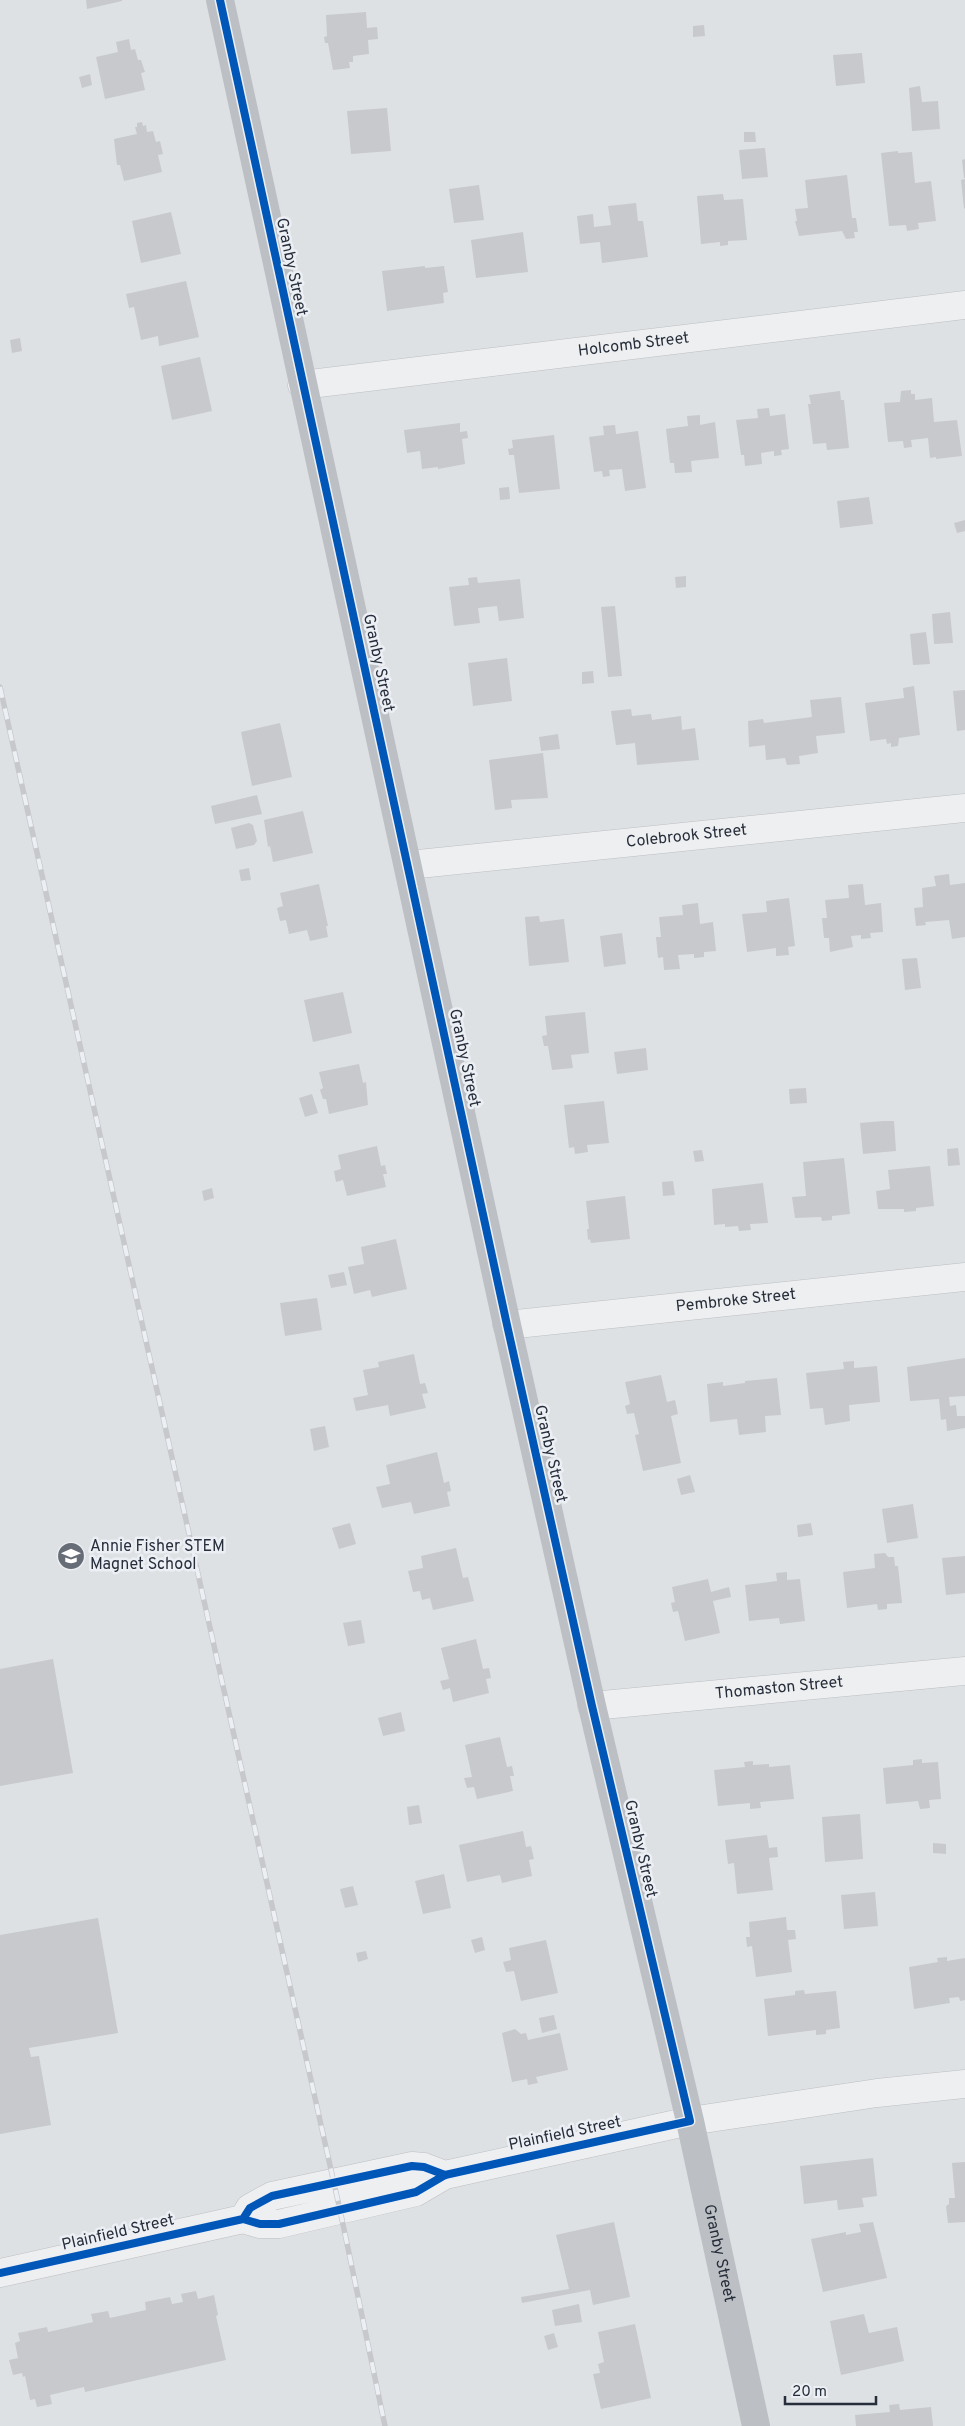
<svg xmlns="http://www.w3.org/2000/svg" width="965" height="2426" viewBox="0 0 965 2426" font-family="Overpass,sans-serif">
<style>
.building{fill:#c7c9cc}
.lines{fill:none;stroke-linecap:round;stroke-linejoin:round}
.minor-casing{stroke:#bcbfc2;stroke-width:29}
.tertiary-casing{stroke:#bcbfc2;stroke-width:29}
.minor{stroke:#eeeff0;stroke-width:28}
.tertiary{stroke:#eeeff0;stroke-width:28}
.secondary{stroke:#bcbfc3;stroke-width:28}
.rail-casing{stroke:#c7c8cb;stroke-width:5.5}
.rail{stroke:#eceff4;stroke-width:4;stroke-dasharray:11;stroke-linecap:butt}
.cycleway-casing{stroke:#eceff4;stroke-width:11}
.cycleway{stroke:#0057b8;stroke-width:8}
.labels{text-anchor:middle;dominant-baseline:central;stroke-width:5;stroke-linejoin:round;paint-order:stroke}
.street-label{font-size:16px;fill:#272e3b;stroke:#eceff4}
.poi-label{font-size:16px;fill:#272e3b;stroke:#eceff4;text-anchor:start}
</style>
<rect width="100%" height="100%" fill="#dee1e4"/>
<!-- building -->
<path class="building" d="M86 0H122V1L87 9Z
M366 12 367 28 377 27 378 39 368 40 369 54 353 56V62H349L350 68 333 70 328 43H325L324 37 327 36 326 15Z
M704 25 705 36 693 37V26Z
M129 39 131 50 135 49 138 60H141L145 72 141 73 145 90 105 99 96 57 118 52 116 42Z
M862 53 865 83 836 86 833 55Z
M90 74 92 85 82 88 79 77Z
M920 86 922 102 938 101 940 129 912 131 909 88Z
M387 108 391 151 351 154 347 111Z
M142 122 143 126 146 125 147 132 153 131 156 142 160 141 163 154 158 155 162 172 124 181 120 165H117L114 139 137 134 135 127H137V123Z
M744 132H755L756 142H744Z
M765 148 768 177 742 179 739 150Z
M898 151V153L912 152 915 183 931 181 936 221 918 223 919 229 907 231 906 225 889 226 881 153Z
M965 159V178H964L962 160Z
M847 175 852 218H856L858 232H854L855 238 846 239 842 231 799 236 795 221H797L795 209 808 208 805 180Z
M965 179V208L964 209 961 180Z
M479 185 484 220 454 223 449 189Z
M723 194 724 200 743 199 747 240 728 241V245L720 246V242L701 244 697 196Z
M636 203 638 221H643L648 257 602 263 600 242 580 244 577 216 593 214 594 227 611 225 608 206Z
M171 212 181 254 141 263 132 221Z
M523 232 528 272 476 278 471 240Z
M425 266V268L444 266 448 292 443 293 444 303 387 311 382 271Z
M186 281 199 337 159 346 158 336 141 340 134 307 129 308 126 294Z
M20 338 22 351 12 353 10 340Z
M200 357 212 411 172 420 161 366Z
M911 390V394H915V400L932 398 934 422 957 420 962 456 936 459V457L930 458 928 438 911 440 912 447 904 448 903 441 888 442 884 403 900 402 901 391Z
M840 391 841 400H844L849 448 827 450 826 443 813 444 808 404H811L809 395Z
M769 408 770 416 785 414 789 449 781 450 782 455 774 456V451L761 453 762 464 745 466 744 455H741L736 420 758 418 757 409Z
M700 415V425L715 422 719 458 691 461 692 472 675 473 674 463H670L666 429 688 426 687 416Z
M460 423V432L467 431 468 438 462 439 465 464 438 469V467L422 469 420 451 407 453 404 430Z
M615 425 616 434 638 431 646 488 625 491 622 469 609 470 610 476 603 477 602 471 594 472 589 437 604 435 603 426Z
M554 435 560 489 519 493 514 455H509L508 449 513 448 512 440Z
M509 487 510 499 500 500 499 488Z
M869 497 873 524 840 528 837 501Z
M965 520V531L957 533 954 523Z
M686 576V587L676 588 675 577Z
M477 577 478 583 520 579 524 618 499 621 497 606 478 608 480 623 454 626 449 587 469 585 468 578Z
M615 606 622 676 608 677 601 607Z
M950 612 953 643 934 644 932 614Z
M926 632 930 664 913 665 910 634Z
M507 658 512 701 473 706 468 663Z
M593 671 594 683 582 684V672Z
M914 686 920 735 899 738 898 746 891 747V743L887 744 886 739 870 741 865 703 904 698 903 688Z
M965 690V730L957 731 953 691Z
M841 697 845 733 816 736 818 753 799 756 800 764 787 765 785 758 766 760 765 745 749 747 748 721 763 719 764 723 812 717 810 700Z
M631 709 632 716 651 714 652 720 681 716 682 730 695 728 699 760 637 765 635 743 616 745 611 711Z
M280 723 292 777 252 786 241 732Z
M558 734 560 749 541 751 539 737Z
M543 753 548 798 511 800 512 808 495 810 489 760Z
M257 795 262 814 215 824 211 806Z
M303 811 313 853 273 862 270 846 268 847 264 820Z
M249 823 253 825 257 841 254 845 236 849 231 828Z
M249 868 251 880 241 881 239 870Z
M949 874 950 885 965 883V937L952 939 949 920 925 922 926 925 916 926 914 908 923 907 922 888 936 886 934 876Z
M319 884 328 926H326L328 937 310 941 307 930 289 934 286 920 280 921 277 908 283 906 280 893Z
M863 884 865 905 881 903 883 932 870 933 871 938 861 939V935L851 936 853 947 830 952 829 938H824L822 918H827L825 900 849 898 848 885Z
M789 898 795 946 788 947 789 955 776 956V948L747 952 742 914 767 912 766 901Z
M698 903 700 924 713 922 716 951 704 952V957L694 958V954L678 955 680 969 664 970 663 957 658 958 656 937H661L659 917 683 915 682 905Z
M539 916 540 922 564 919 569 962 529 966 525 917Z
M622 933 626 964 604 967 600 936Z
M917 958 921 988 905 990 902 959Z
M343 992 352 1033 313 1042 304 1000Z
M585 1012 589 1053 571 1055 573 1068 552 1070 548 1046H544L542 1036 547 1035 545 1016Z
M646 1048 648 1070 617 1074 614 1052Z
M359 1064 363 1083 366 1082 368 1105 329 1114 326 1099H323L320 1090 323 1088 319 1072Z
M806 1088 807 1103 790 1104 789 1089Z
M312 1094 318 1113 305 1117 299 1098Z
M604 1101 609 1143 587 1145 588 1152 575 1154 574 1147 569 1148 564 1105Z
M883 1121H894L896 1151 863 1154 860 1123Z
M377 1146 381 1166 385 1165 387 1174H383L386 1187 347 1196 343 1180 336 1182 334 1171 341 1169 338 1155Z
M958 1148 960 1165 948 1166 947 1149Z
M702 1150 704 1161 695 1162 693 1151Z
M844 1158 850 1214 832 1216V1220L822 1221 821 1217 795 1218 792 1197 806 1196 803 1162Z
M930 1166 934 1206 916 1208V1211L904 1212V1209H878L876 1191 890 1189 888 1170Z
M673 1181 675 1195 663 1196 662 1182Z
M763 1183 768 1223 750 1224 751 1230 739 1231 738 1226 725 1227V1224L714 1225 712 1189Z
M212 1188 214 1198 204 1201 202 1191Z
M625 1196 630 1239 591 1243 590 1239 588 1240 587 1229H589L586 1201Z
M396 1239 407 1289 372 1297 370 1290 354 1294 348 1267 364 1264 361 1247Z
M344 1272 347 1285 331 1288 328 1275Z
M317 1298 322 1330 285 1336 280 1303Z
M414 1354 420 1384 425 1383 428 1393 422 1394 426 1408 390 1416 388 1405 356 1411 353 1398 368 1395 363 1370 379 1367 378 1362Z
M965 1358V1396L949 1397 950 1406 956 1405 957 1416H965V1428L947 1431 946 1419 941 1420 939 1399 910 1401 907 1367Z
M854 1361V1368L877 1366 880 1402 849 1405 850 1421 825 1425 823 1408 810 1409 806 1373 844 1369 843 1362Z
M661 1375 667 1402 675 1400 678 1414 671 1416 681 1463 643 1471 635 1435 639 1434 634 1413 627 1414 625 1406 630 1404 625 1382Z
M777 1378 781 1415 765 1416 766 1432 739 1435 737 1419 710 1422 707 1384 723 1382V1386L745 1383V1381Z
M325 1426 329 1447 314 1451 310 1429Z
M437 1452 444 1483 449 1481 451 1491 447 1492 450 1506 414 1514 411 1502 382 1508 376 1487 390 1484 386 1465Z
M690 1475 695 1492 681 1495 677 1479Z
M913 1504 918 1538 887 1543 882 1509Z
M350 1523 356 1544 339 1549 332 1528Z
M811 1523 813 1535 798 1537 797 1525Z
M456 1548 463 1578 468 1577 474 1601 433 1610 430 1598 422 1600 420 1591 413 1592 408 1571 423 1568 421 1556Z
M885 1553 888 1557H894L895 1566H898L902 1603 887 1604V1609L878 1610 877 1604 847 1608 843 1572 875 1568 874 1554Z
M965 1556V1593L946 1595 942 1558Z
M787 1572V1580L800 1579 805 1621 780 1624 779 1618 749 1621 745 1585 777 1581 776 1573Z
M708 1579 711 1592 729 1587 731 1597 713 1601 720 1633 685 1641 678 1611 673 1612 671 1603 675 1602 672 1587Z
M361 1620 365 1643 348 1646 343 1623Z
M476 1639 483 1669 489 1668 491 1678 486 1679 489 1693 453 1702 450 1688 443 1690 440 1681 449 1679 441 1648Z
M53 1659 73 1773 0 1786V1669Z
M401 1712 405 1731 383 1736 378 1718Z
M500 1737 507 1767 512 1766 514 1776H510L513 1791 477 1799 474 1787 467 1788 464 1778 472 1777 465 1745Z
M922 1759V1763L938 1762 941 1799 929 1800 930 1808 920 1809 918 1801 886 1804 883 1768 913 1765V1760Z
M753 1761V1765L769 1764V1767L790 1765 794 1799 760 1802 761 1808 750 1809V1803L718 1806 714 1770 745 1767 744 1762Z
M419 1805 422 1823 409 1825 407 1807Z
M860 1814 863 1859 825 1862 822 1817Z
M523 1831 526 1847 531 1846 534 1859 529 1860 532 1876 502 1883 500 1875 467 1882 459 1845Z
M767 1835 769 1848 777 1847 778 1857 769 1858 773 1890 737 1894 734 1863 728 1864 725 1840Z
M933 1843 946 1844V1854L933 1853Z
M444 1874 451 1908 423 1914 415 1881Z
M353 1886 358 1905 345 1908 340 1889Z
M875 1892 878 1926 844 1929 841 1895Z
M786 1917 787 1930H795L796 1939 788 1940 792 1972 756 1977 752 1946 747 1947 746 1937H750L749 1922Z
M98 1918 118 2033 29 2048 31 2057 39 2056 51 2125 0 2134V1935Z
M482 1937 485 1950 475 1953 471 1940Z
M546 1940 558 1993 521 2001 514 1971 506 1972 503 1962 511 1960 509 1948Z
M366 1951 368 1959 358 1962 356 1953Z
M947 1957V1961L965 1958V2000L960 2001 959 1997 949 1998 950 2003 914 2009 909 1967 938 1962 937 1958Z
M804 1990 805 1994 836 1991 840 2028 826 2030V2034L816 2035V2030L768 2036 764 1999 795 1995V1991Z
M554 2015 557 2029 542 2033 539 2018Z
M515 2029 521 2034 526 2033 528 2040 560 2033 568 2070 536 2077 538 2083 528 2085 527 2079 512 2082 502 2033Z
M873 2158 877 2196 862 2198 864 2207 838 2210 837 2200 804 2204 800 2166Z
M965 2162V2222L948 2223 946 2206 949 2204V2198H955L952 2163Z
M614 2222 630 2297 593 2305 590 2290 522 2303 521 2297 569 2289 556 2235Z
M873 2222 887 2278 823 2292 811 2239 846 2232V2235L861 2232 859 2224Z
M196 2291 198 2299 214 2295 218 2315 216 2316 226 2360 85 2392 84 2387 50 2395 52 2404 37 2407 35 2399 30 2400 25 2376 23 2377 22 2373 13 2375 9 2360 18 2358 15 2343 20 2341 18 2333 47 2327 48 2332 93 2322 91 2314 108 2311 110 2318 146 2310 145 2302 170 2297 172 2304 183 2302 181 2294Z
M579 2304 582 2322 555 2326 552 2310Z
M864 2314 869 2333 897 2327 904 2361 841 2375 830 2321Z
M635 2324 651 2398 601 2409 593 2374 600 2373 598 2364 604 2362 598 2332Z
M554 2333 558 2347 548 2350 544 2336Z
M899 2404 900 2410 931 2407 933 2426H856L855 2415 890 2412 889 2405Z"/>
<g class="lines">
<!-- minor casing -->
<g class="minor-casing">
<g id="minor">
<path id="s1" d="M302 385 965 305"/>
<path id="s2" d="M409 865 965 808"/>
<path id="s3" d="M507 1325 965 1277"/>
<path id="s4" d="M592 1706 965 1671"/>
</g>
</g>
<!-- tertiary casing -->
<g class="tertiary-casing">
<path id="tertiary" d="M243 2219 250 2208 272 2196 412 2166 424 2167 445 2175
M0 2273 243 2219 260 2224H279L416 2192 445 2175 690 2121 877 2093 965 2084"/>
</g>
<!-- minor -->
<use href="#minor" class="minor"/>
<!-- tertiary -->
<use href="#tertiary" class="tertiary"/>
<!-- secondary -->
<path class="secondary" id="s5" d="M220 0 507 1325 592 1706 690 2121 756 2426"/>
<!-- rail casing -->
<g class="rail-casing">
<path id="rail" d="M0 687 340 2210 385 2426"/>
</g>
<!-- rail -->
<use href="#rail" class="rail"/>
<!-- cycleway casing -->
<g class="cycleway-casing">
<path id="cycleway" d="M243 2219 250 2208 272 2196 412 2166 424 2167 445 2175
M0 2273 243 2219 260 2224H279L416 2192 445 2175 690 2121 592 1706 507 1325 220 0"/>
</g>
<!-- cycleway -->
<use href="#cycleway" class="cycleway"/>
</g>
<!-- icons -->
<defs>
<g id="school-disc" transform="scale(1.4375)"><circle r="9.5" fill="#676d76" stroke="#eceff4"/><path d="M0-5L7-2L0 1L-7-2ZM-4 1L0 2.5L4 1V4Q0 6-4 4Z" fill="#fff"/></g>
</defs>
<g fill-rule="evenodd">
<use href="#school-disc" x="71" y="1556"/>
</g>
<g class="labels">
<!-- street labels -->
<g class="street-label">
<text transform="translate(291 267) rotate(78)">Granby Street</text>
<text stroke="none"><textPath href="#s1" startOffset="334">Holcomb Street</textPath></text>
<text transform="translate(378 663) rotate(78)">Granby Street</text>
<text stroke="none"><textPath href="#s2" startOffset="279">Colebrook Street</textPath></text>
<text transform="translate(464 1058) rotate(78)">Granby Street</text>
<text stroke="none"><textPath href="#s3" startOffset="230">Pembroke Street</textPath></text>
<text transform="translate(550 1454) rotate(77)">Granby Street</text>
<text stroke="none"><textPath href="#s4" startOffset="188">Thomaston Street</textPath></text>
<text transform="translate(640 1849) rotate(77)">Granby Street</text>
<text transform="translate(565 2134) rotate(-12)">Plainfield Street</text>
<text transform="translate(118 2233) rotate(-13)">Plainfield Street</text>
<text stroke="none"><textPath href="#s5" startOffset="2308">Granby Street</textPath></text>
</g>
<!-- poi labels -->
<g class="poi-label">
<text x="90" y="1547">Annie Fisher STEM<tspan x="90" dy="18">Magnet School</tspan></text>
</g>
</g>
<!-- scale -->
<path d="M785 2396v8h91v-8" fill="none" stroke="#272e3b" stroke-width="2.5"/>
<text x="792" y="2396" font-size="15" fill="#272e3b" stroke="#eceff4" stroke-width="4" paint-order="stroke">20 m</text>
</svg>
